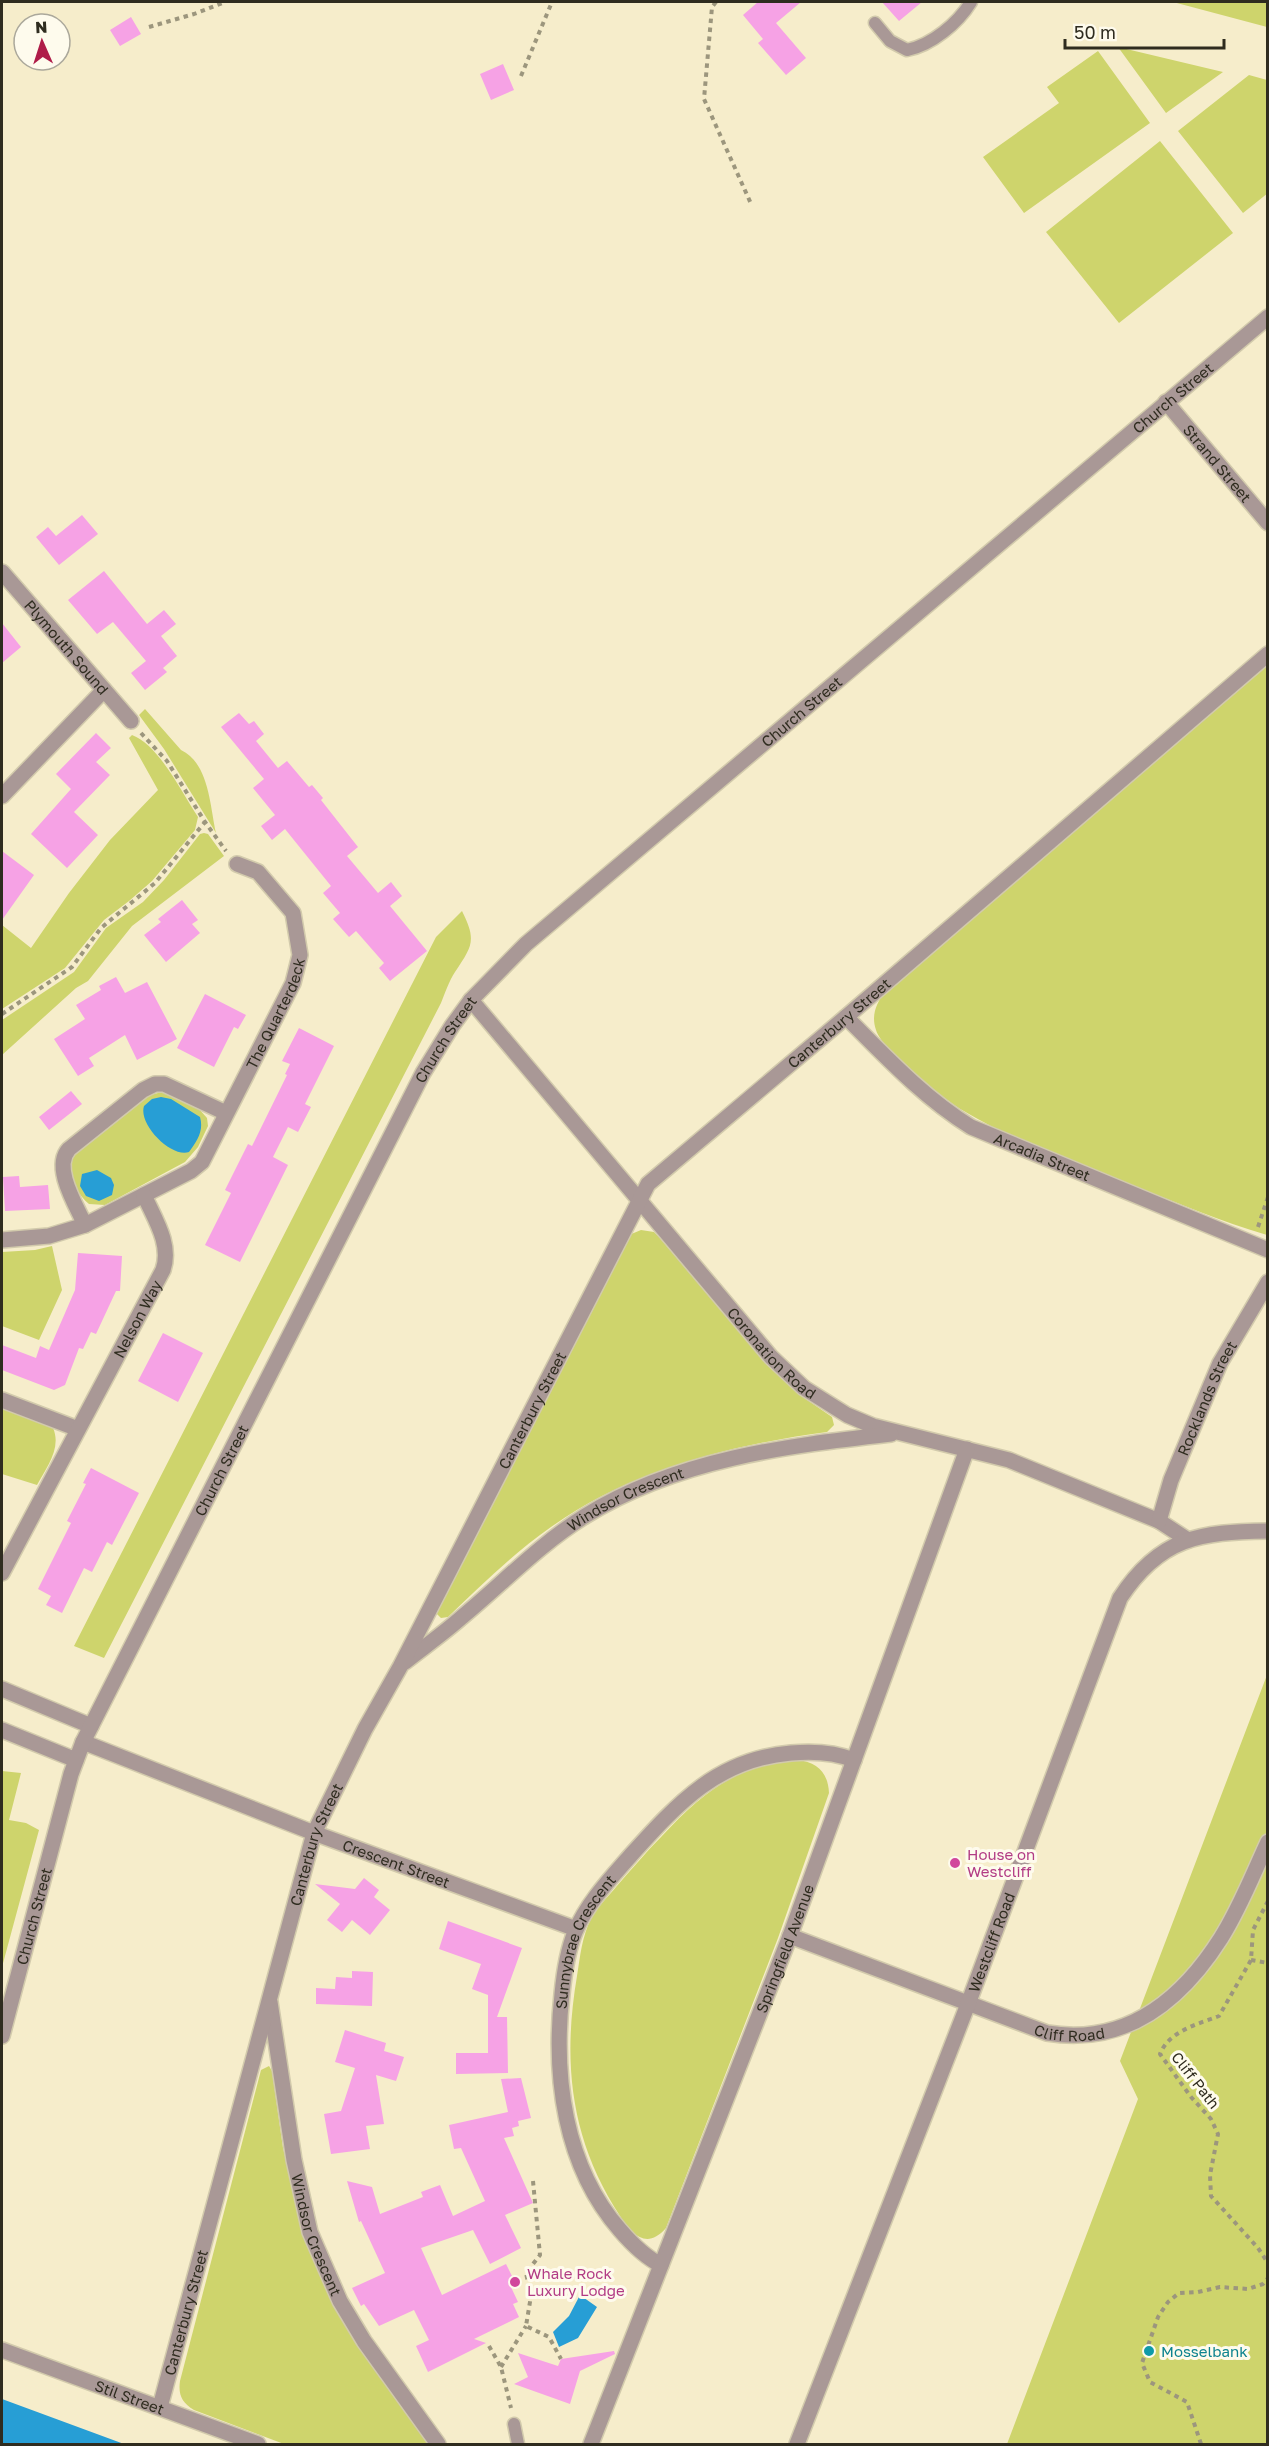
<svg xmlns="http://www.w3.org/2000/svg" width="1269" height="2446" viewBox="0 0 1269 2446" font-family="'Golos Text',sans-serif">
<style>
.green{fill:#ced46c}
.water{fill:#279ed5}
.building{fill:#f6a2e5}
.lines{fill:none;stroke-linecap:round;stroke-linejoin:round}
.service-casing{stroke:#d2caac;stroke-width:15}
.minor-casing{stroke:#d2caac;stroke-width:18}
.path{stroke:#9c967d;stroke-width:4;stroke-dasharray:4.5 4.5;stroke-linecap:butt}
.service{stroke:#a99896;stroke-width:12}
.minor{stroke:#a99896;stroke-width:15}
.hotel-dot{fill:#d1479c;stroke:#fefbed;stroke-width:2}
.culture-dot{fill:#0f9aa8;stroke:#fefbed;stroke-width:2}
.labels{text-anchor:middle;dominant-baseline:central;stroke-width:6;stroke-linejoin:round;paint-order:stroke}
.street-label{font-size:15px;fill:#2f2c1f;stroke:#fefbed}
.hotel-label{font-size:15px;fill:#b23c85;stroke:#fefbed;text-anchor:start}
.culture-label{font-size:15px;fill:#0d838f;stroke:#fefbed;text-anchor:start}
</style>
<rect width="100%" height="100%" fill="#f6edcb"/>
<!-- green -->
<path class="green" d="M1173 2H1267V27Z
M1118 47 1223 72 1166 113Z
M1098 51 1150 123 1024 213 983 157 1059 103 1047 87Z
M1249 75 1267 80 1268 193 1243 213 1178 131Z
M1160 141 1233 233 1119 323 1046 232Z
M1267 666V1235C1222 1222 1178 1203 1134 1186 1077 1164 1015 1142 962 1110 942 1098 883 1052 876 1030 871 1016 876 1003 885 992Z
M145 709 181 750C209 763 210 806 216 833L164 749 139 715Z
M132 735C159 745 182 793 198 817L195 830 152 881 129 901 104 920 65 968 2 1009V925L31 948 69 893 110 840 158 790 129 738Z
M204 833 208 834 224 856 132 926 88 981 76 988 2 1055V1020L74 972 106 928 143 902 164 880 200 834Z
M462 911C477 941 472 946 455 972 449 981 445 993 441 1003L104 1658 74 1646 436 937Z
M162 1092 199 1109 207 1118 208 1126 198 1147 185 1162 105 1205 89 1204C76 1193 64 1171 73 1155L146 1096Z
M641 1230 654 1232 659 1237 767 1365 800 1395 832 1417 834 1425 827 1432C730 1445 632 1470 551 1527 514 1553 480 1586 448 1617L441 1618 436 1613 629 1235Z
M52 1246 62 1290 39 1340 2 1326V1252L35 1250Z
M2 1408 53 1428C62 1448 46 1468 37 1485L2 1474Z
M1267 1675V2444H1007L1138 2099 1120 2061Z
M797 1760C817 1762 828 1772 829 1793L778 1938 666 2228C647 2250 632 2235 620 2216 571 2141 562 2064 577 1976 580 1957 582 1936 591 1919 597 1907 608 1897 616 1887 631 1870 646 1852 662 1836 702 1793 736 1765 797 1760Z
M2 1771 21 1773 9 1820 26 1823 39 1830 2 1967Z
M269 2066 272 2071 283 2148 306 2242 370 2361 431 2444H284L194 2410C182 2403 178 2395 180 2381L261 2070Z"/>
<!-- water -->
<path class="water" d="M161 1097 171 1099 200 1117C204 1131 197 1141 189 1152 171 1158 138 1124 144 1106L152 1099Z
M97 1170 111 1178 114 1185 112 1195 99 1201 86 1196 80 1186 82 1174Z
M580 2295 597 2307 578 2338 559 2347 553 2332 569 2316Z
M2 2399 124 2444H2Z"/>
<!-- building -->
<path class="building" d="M758 2H801L776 23 806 58 786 75 758 43 763 39 743 15Z
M882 2H922L899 21Z
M131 17 141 34 120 46 110 30Z
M503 64 514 90 491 100 480 74Z
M82 515 98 534 59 565 36 537 48 527 56 536Z
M104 571 147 624 164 610 176 624 161 636 177 656 163 668 167 672 145 690 131 673 146 661 113 622 97 634 68 600Z
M2 623 21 647 2 663Z
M239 713 249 724 254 721 264 734 256 741 278 768 287 761 309 787 312 785 323 798 321 800 358 847 347 856 378 893 391 882 402 896 390 906 427 951 390 981 379 968 384 963 356 931 349 937 333 919 340 913 323 893 331 886 285 829 272 840 261 826 275 815 253 788 264 779 221 727Z
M96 733 111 748 96 762 110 775 74 812 98 835 67 868 31 834 71 789 56 774Z
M2 851 34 875 2 920Z
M182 900 198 920 192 924 200 933 166 962 144 935 161 922 158 919Z
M116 977 125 993 147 982 177 1039 137 1060 125 1035 89 1058 94 1066 78 1076 54 1039 85 1019 76 1005 101 990 99 986Z
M205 994 246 1015 238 1029 234 1027 214 1067 177 1048Z
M299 1028 334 1046 305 1104 311 1107 298 1132 288 1127 273 1157 288 1165 240 1262 205 1245 231 1193 225 1190 248 1144 252 1146 287 1075 285 1074 290 1064 282 1061Z
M71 1091 82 1104 49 1130 39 1117Z
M19 1176 20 1187 48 1185 50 1209 5 1211 3 1177Z
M78 1253 122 1256 120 1291H116L96 1334 91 1332 83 1349 79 1348 65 1385 54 1390 2 1370V1345L36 1358 40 1346 49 1350 75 1290Z
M163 1333 203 1353 178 1402 138 1381Z
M91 1468 139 1493 112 1545 107 1542 92 1572 84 1568 62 1613 46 1605 51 1596 38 1589 71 1523 67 1521 86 1484 83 1483Z
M364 1878 379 1890 374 1897 390 1910 370 1935 352 1920 342 1932 327 1920 340 1904 315 1884 355 1889Z
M448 1921 522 1948 497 2017H507L508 2073 456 2074V2053H488V1995L472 1989 481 1964 439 1949Z
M352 1971 373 1972 372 2006 316 2004V1988L335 1989 336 1977 352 1978Z
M345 2030 386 2043 384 2051 404 2057 396 2081 376 2075 384 2124 366 2126 370 2149 331 2154 324 2114 341 2111 355 2068 335 2062Z
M521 2078 531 2118 518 2121 519 2126 512 2128 514 2136 504 2138 533 2203 505 2215 521 2248 490 2264 473 2230 421 2248 442 2295 506 2264 515 2282 510 2285 518 2302 513 2304 519 2317 474 2339 486 2343 428 2372 416 2346 429 2340 414 2310 379 2326 364 2304 361 2306 352 2288 385 2273 361 2221 359 2222 347 2181 372 2187 380 2214 423 2197 421 2192 440 2185 453 2216 485 2201 461 2148 454 2149 449 2125 508 2112 501 2079Z
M614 2351 615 2354 580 2371 570 2404 514 2384 528 2377 518 2353 558 2366 561 2359Z"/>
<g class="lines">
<!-- service casing -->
<g class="service-casing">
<path id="service" d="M875 23 890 41 907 50C932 45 958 23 971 2
M514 2424 518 2444"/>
</g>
<!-- minor casing -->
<g class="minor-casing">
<g id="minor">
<path id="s1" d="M1166 402 1268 523"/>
<path id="s2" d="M2 572 131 721"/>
<path d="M2 796 104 690"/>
<path id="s3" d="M471 1000 771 1357 804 1388 847 1415 873 1426 1009 1460 1159 1521 1188 1540"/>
<path id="s4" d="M846 1017C886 1057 923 1097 971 1127L1268 1250"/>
<path d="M85 1225C76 1205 52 1167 69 1149L143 1090 155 1084H164L226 1113"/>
<path id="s5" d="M2 1240 49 1236 85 1225 191 1171 202 1162 293 983 300 955 293 913 258 872 237 864"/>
<path d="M2 1400 78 1429"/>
<path id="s6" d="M1159 1521 1171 1480 1220 1363 1268 1282"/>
<path id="s7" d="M2 1573 163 1270C172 1244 154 1218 144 1195"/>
<path id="s8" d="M405 1662C424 1647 444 1633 462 1617 503 1583 540 1544 585 1516 677 1459 786 1446 891 1434"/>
<path d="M2 1689 91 1726"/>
<path d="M2 1730 76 1760"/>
<path id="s9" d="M83 1742 314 1833 576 1929"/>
<path id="s10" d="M790 1936 1047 2033C1125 2046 1181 2001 1221 1938 1240 1908 1253 1874 1268 1842"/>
<path id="s11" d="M270 2002 294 2160 310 2232 340 2301 364 2341 438 2444"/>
<path id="s12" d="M2 2036 71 1774 83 1742 423 1073 452 1026 471 1000 526 944 1268 317"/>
<path id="s13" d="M661 2265C645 2257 632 2244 620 2230 564 2166 553 2076 562 1994 564 1973 567 1952 575 1932 587 1903 611 1878 631 1855 678 1803 718 1759 791 1753 813 1751 834 1752 854 1760"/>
<path id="s14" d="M2 2350 258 2444"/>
<path id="s15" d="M160 2407 314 1833 365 1729 400 1667 648 1184 846 1017 1268 654"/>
<path id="s16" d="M591 2444 790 1936 967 1449"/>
<path id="s17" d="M797 2444 968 2004 1120 1598C1160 1537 1200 1532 1268 1531"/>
</g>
</g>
<!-- path -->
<path class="path" d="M716 2 712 7 704 99 752 206
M149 27 194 14 225 2
M521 76 552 2
M141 733 167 761 205 822 226 851
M2 1014 72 967 101 928 155 883 205 822
M1268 1103V1120
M1268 1168V1180
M1258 1227 1268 1197
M1268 1901 1253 1930 1251 1960 1219 2016C1198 2024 1169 2031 1160 2054L1191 2097 1211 2119 1218 2134 1210 2175 1211 2196 1258 2248 1268 2263
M1251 1960 1268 1963
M533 2181 540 2255 526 2273 531 2296 526 2326 549 2337 561 2359
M489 2346 501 2367 511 2408
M501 2367 526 2326
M1201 2444 1187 2402 1150 2382 1142 2363 1158 2317 1168 2302 1179 2293 1198 2292 1220 2287 1248 2289 1263 2284 1268 2278"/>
<!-- service -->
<use href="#service" class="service"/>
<!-- minor -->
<use href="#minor" class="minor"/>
</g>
<!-- markers -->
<g class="hotel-dot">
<circle cx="955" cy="1863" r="6"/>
<circle cx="515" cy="2282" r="6"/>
</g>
<circle class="culture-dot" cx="1149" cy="2351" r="6"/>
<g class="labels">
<!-- street labels -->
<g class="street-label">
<text stroke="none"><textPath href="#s12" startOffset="2068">Church Street</textPath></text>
<text stroke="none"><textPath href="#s1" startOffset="80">Strand Street</textPath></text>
<text stroke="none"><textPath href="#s2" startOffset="99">Plymouth Sound</textPath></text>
<text stroke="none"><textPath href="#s12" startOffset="1582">Church Street</textPath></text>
<text stroke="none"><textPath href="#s5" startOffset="384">The Quarterdeck</textPath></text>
<text stroke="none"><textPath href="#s15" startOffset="1574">Canterbury Street</textPath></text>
<text stroke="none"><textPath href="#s12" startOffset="1096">Church Street</textPath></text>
<text stroke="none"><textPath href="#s4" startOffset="244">Arcadia Street</textPath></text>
<text stroke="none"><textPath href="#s7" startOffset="288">Nelson Way</textPath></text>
<text stroke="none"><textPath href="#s3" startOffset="464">Coronation Road</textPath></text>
<text stroke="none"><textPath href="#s6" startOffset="132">Rocklands Street</textPath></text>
<text stroke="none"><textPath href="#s15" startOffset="1070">Canterbury Street</textPath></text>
<text stroke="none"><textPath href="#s12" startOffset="610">Church Street</textPath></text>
<text stroke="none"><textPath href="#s8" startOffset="276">Windsor Crescent</textPath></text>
<text stroke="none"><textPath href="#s15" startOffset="584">Canterbury Street</textPath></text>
<text stroke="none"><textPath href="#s9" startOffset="336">Crescent Street</textPath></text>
<text stroke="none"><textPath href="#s12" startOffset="124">Church Street</textPath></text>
<text stroke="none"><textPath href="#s17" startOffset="538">Westcliff Road</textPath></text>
<text stroke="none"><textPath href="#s13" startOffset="362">Sunnybrae Crescent</textPath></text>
<text stroke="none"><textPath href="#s16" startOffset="532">Springfield Avenue</textPath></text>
<text stroke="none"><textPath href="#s10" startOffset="297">Cliff Road</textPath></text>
<text transform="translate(1196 2080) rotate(52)">Cliff Path</text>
<text stroke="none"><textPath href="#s11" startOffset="238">Windsor Crescent</textPath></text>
<text stroke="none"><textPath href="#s15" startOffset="98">Canterbury Street</textPath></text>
<text stroke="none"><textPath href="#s14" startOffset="136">Stil Street</textPath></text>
</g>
<!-- hotel labels -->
<g class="hotel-label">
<text x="967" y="1854">House on<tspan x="967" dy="17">Westcliff</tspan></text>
<text x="527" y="2273">Whale Rock<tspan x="527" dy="17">Luxury Lodge</tspan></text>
</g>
<!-- culture labels -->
<g class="culture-label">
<text x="1161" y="2351">Mosselbank</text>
</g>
</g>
<!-- border -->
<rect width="1269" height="2446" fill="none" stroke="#2f2c1f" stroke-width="6"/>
<!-- north arrow -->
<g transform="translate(42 42) rotate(357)"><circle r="28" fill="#fefbed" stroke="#aba89b" stroke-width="1.5"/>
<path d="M0-4.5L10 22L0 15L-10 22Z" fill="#af1c48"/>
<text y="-9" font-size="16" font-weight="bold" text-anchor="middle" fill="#2f2c1f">N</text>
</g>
<!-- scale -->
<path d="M1065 39v9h159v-9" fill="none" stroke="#2f2c1f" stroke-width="3"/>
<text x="1074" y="39" font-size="18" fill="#2f2c1f" stroke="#fefbed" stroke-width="4.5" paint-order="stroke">50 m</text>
</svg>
